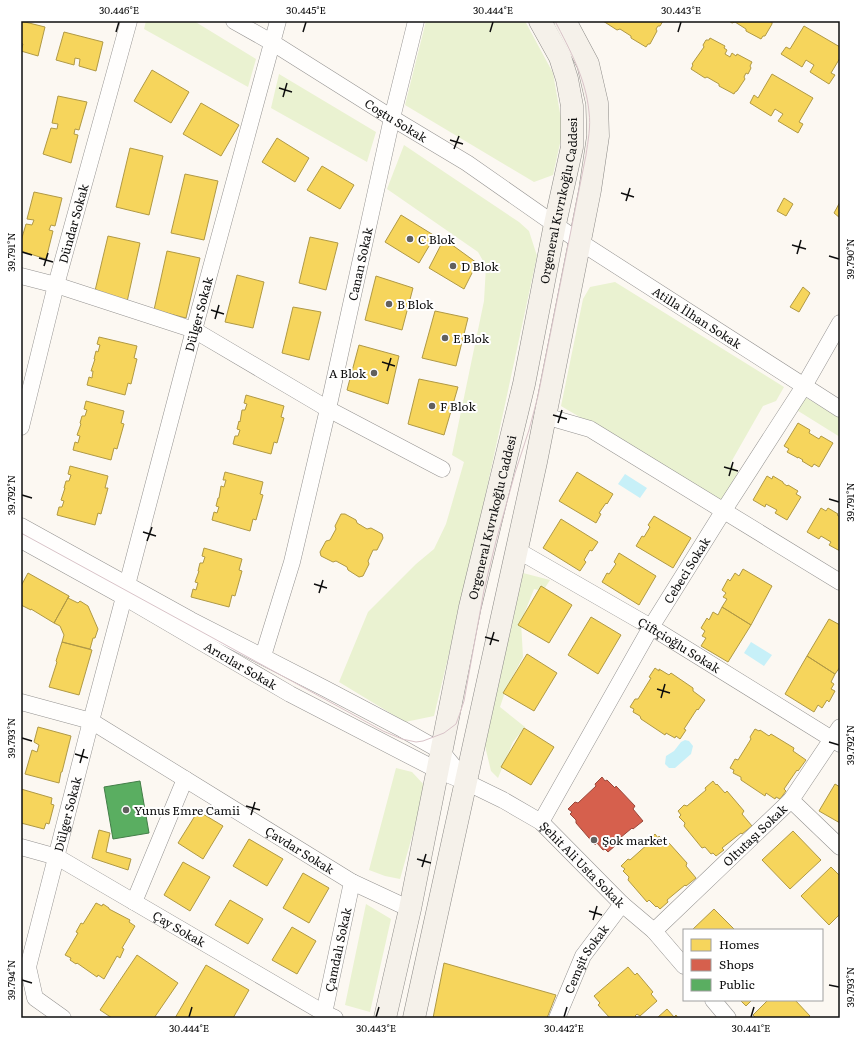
<svg xmlns="http://www.w3.org/2000/svg" width="861" height="1039" viewBox="0 0 861 1039" font-family="Literata,serif">
<style>
.green{fill:#eaf2d1}
.water{fill:#c7f0f8}
.homes{fill:#f6d55c;stroke:#b09945}
.shops{fill:#d6604d;stroke:#9a473a}
.public{fill:#5aae61;stroke:#437e48}
.lines{fill:none;stroke-linecap:round;stroke-linejoin:round}
.minor-casing{stroke:#959391;stroke-width:17}
.secondary-casing{stroke:#8c8a87;stroke-width:23}
.minor{stroke:#fffefd;stroke-width:16}
.secondary{stroke:#f5f1ea;stroke-width:22}
.tram{stroke:#d9c3c8;stroke-width:1}
.ticks{fill:none;stroke:#0e0e0e;stroke-width:1.5}
.poi-dot{fill:#61605e;stroke:#fff;stroke-width:1.5}
.labels{text-anchor:middle;dominant-baseline:central;stroke-width:4;stroke-linejoin:round;paint-order:stroke}
.street-label{font-size:12px;fill:#0e0e0e;stroke:#fff}
.poi-label{font-size:12px;fill:#0e0e0e;stroke:#fff;text-anchor:start}
.neatline{fill:none;stroke:#0e0e0e;stroke-width:1.5}
.ticks-label{font-size:10px;text-anchor:middle;fill:#0e0e0e}
</style>
<rect width="100%" height="100%" fill="#fcf8f2"/>
<!-- green -->
<path class="green" d="M146 21H194L256 59 248 87 144 29Z
M426 21H525L553 73 563 130 553 175 534 182 405 105Z
M279 74 376 132 367 162 271 108Z
M404 145 519 222 529 231 537 256 471 562 434 716 405 722 339 682 368 612 416 564 434 549 446 524 464 462 452 455 484 301 486 266 478 252 387 189Z
M615 282 784 387 776 401 763 406 730 464 738 472 722 501 561 406 583 299 590 287Z
M805 397 840 418V437L795 409Z
M523 573 550 580 543 591 534 589 521 622 523 657 506 689 500 707 525 727 513 742 498 778 491 771 485 746Z
M396 768 412 772 426 787 400 879 385 876 369 870Z
M366 904 391 919 370 1012 345 1005Z"/>
<!-- water -->
<path class="water" d="M625 474 647 488 640 498 618 484Z
M751 642 772 655 764 666 744 653Z
M685 740 689 741 693 746 691 754 675 768H669L665 764 666 756 674 751 681 742Z"/>
<!-- homes -->
<path class="homes" d="M21 21 45 27 38 56 21 51 23 44 21 43Z
M603 21H663L660 26H658L656 29 657 31 650 44H648L646 47 631 38V36L620 29 617 30Z
M729 21H772V24L765 36H763L761 39 746 31V29L735 22 732 23Z
M804 26 840 47V58L831 73 835 75 829 84 810 72 814 65 806 60 802 67 781 54 786 47 790 49Z
M64 32 103 42 96 71 79 66 80 59 75 58 74 65 56 60Z
M710 38 725 46 724 48 727 50 725 54 730 57 732 53 736 56 737 54 752 62 750 66 751 68 748 74 746 73 744 77 745 79 737 91 735 92 734 94 719 86V84L707 77 705 78 691 69 693 65 692 64 704 47 703 45 706 40H709Z
M152 70 189 92 171 123 134 101Z
M772 74 813 98 799 122 803 124 798 133 778 121 783 114 775 109 771 116 750 103 754 95 758 98Z
M58 96 87 102 79 130 75 129 74 134 78 135 71 163 43 154 51 128 57 129 58 124 52 123Z
M201 103 239 125 221 156 183 134Z
M277 138 309 158 295 182 262 162Z
M130 148 163 156 149 215 116 207Z
M322 166 354 185 340 209 307 190Z
M185 174 218 181 204 240 171 233Z
M34 192 62 198 55 226 51 225 49 230 53 231 46 259 21 251V241L26 224 32 225 34 220 27 219Z
M784 198 793 204 786 216 777 211Z
M840 202V218L834 213Z
M401 215 435 236 419 263 385 242Z
M108 236 140 243 127 302 94 295Z
M310 237 338 243 326 290 299 283Z
M444 239 477 263 464 289 429 268Z
M167 251 200 258 186 318 154 310Z
M237 275 264 282 253 328 225 322Z
M376 276 413 288 402 330 365 320Z
M803 287 810 293 799 312 790 307Z
M293 307 321 312 309 360 282 353Z
M435 311 468 318 456 366 422 358Z
M99 337 137 346 134 358 137 359 131 384 128 383 125 395 87 385 89 377 92 378 93 371H91L95 359H94L96 351 98 352 100 345 97 344Z
M359 345 399 356 388 404 347 390Z
M419 379 458 387 444 435 408 424Z
M246 395 284 406 281 417 284 418 277 443 274 442 271 454 233 444 235 436H238L240 430 237 429 239 421 240 422 242 410H245L247 404 244 403Z
M86 401 124 411 121 423 124 424 117 449 114 448 111 460 73 450 75 442 78 443 80 436 77 435 81 424 80 423 82 416H85L87 410 84 409Z
M798 423 810 430 809 433 819 439 821 436 833 443 819 467 814 464 812 467 802 461 803 460 798 457V458L787 452 789 449 784 446Z
M70 466 108 476 105 488H108L101 514 98 513 95 525 57 515 59 507H62L64 501 61 500 65 488H64L66 481H69L71 475 68 474Z
M225 472 263 482 260 494 263 495 256 520 253 519 250 531 212 520 214 512 217 513 219 507 216 506 218 498H219L221 486 224 487 226 480H223Z
M577 472 613 494 607 504 606 503 599 513 601 514 596 523 559 501Z
M767 476 772 479 773 476 783 482V483L787 486 788 485 798 491 796 494 801 497 787 520 775 513 777 510 766 504 765 507 753 500Z
M821 508 826 511 828 508 838 514 837 515 840 517V551L829 545 831 542 821 536 819 539 807 532Z
M341 514H345L356 520 357 523 367 529 371 528 382 534 383 538 377 550H373L368 561 369 564 363 576 359 577 348 570 347 567 336 561 333 562 321 556 320 552 326 541 330 540 336 529 335 526Z
M654 516 691 538 673 568 636 546 642 536 644 537 650 527 648 525Z
M561 519 598 542 592 551 590 550 584 560 586 562 580 571 543 548Z
M204 548 242 559 239 570 242 571 235 596 232 595 229 607 191 597 193 589 196 590 198 583 195 582 199 571H198L200 563H203L205 557 202 556Z
M619 553 656 576 639 605 602 582 607 573 609 574 616 564 614 562Z
M743 569 772 586 751 625 722 607 727 599 723 597 726 593 722 590 728 579 730 581 735 573 739 576Z
M28 573 69 596 54 623 31 609V610L21 605V586Z
M541 586 572 605 549 643 518 625Z
M69 596 68 598 78 603 80 601 88 606 98 629 95 638H93L90 649 62 642 64 635 60 626 54 623Z
M722 607 751 625 728 662 701 646 706 638 702 636 705 631 701 628 707 618 709 620 713 612 718 615Z
M591 617 621 635 598 674 568 655Z
M829 619 840 625V667L835 674 807 656Z
M62 642 92 650 79 695 49 687 57 662 56 661Z
M527 654 557 673 534 711 503 693Z
M807 656 835 674 831 682 834 684 831 689 835 691 829 702 827 700 822 708 818 705 814 712 785 694Z
M655 668 659 671V669L669 675 671 673 693 688V691L705 700 698 710 697 709 684 729 686 730 680 739 676 736 675 738 666 733 665 735 641 719 640 716 633 712 634 709 630 707 635 699H638L651 678 649 677Z
M38 727 71 736 62 772H61L59 783 25 774 32 750 37 752 39 745 34 742Z
M524 728 554 747 531 785 501 767Z
M755 729 759 731 760 730 769 736 771 734 794 748 793 751 806 760 798 771 797 770 784 789 786 791 780 799 776 797 775 799 766 793 765 796 741 780V777L733 773 734 770 730 768 735 759 738 760 751 739 750 737Z
M713 781 716 785 717 784 725 793 727 791 744 811 742 814 752 826 742 834 741 833 722 848 724 850 716 856 713 853 711 854 705 847 702 848 684 826 685 823 679 817 681 815 678 811 684 805 687 806 706 790 705 788Z
M835 784 840 787V823L819 811Z
M21 789 52 798 51 804 54 805 49 824 46 823 44 829 21 823Z
M198 811 223 826 203 859 178 843Z
M99 830 110 833 106 852 131 859 128 870 92 858Z
M793 831 821 860 790 889 762 860Z
M655 834 658 838 659 836 667 845 669 843 687 863 686 866 696 878 686 886 685 885 667 900 668 902 660 909 657 906 656 907 649 900 647 902 628 880 629 877 623 871 625 869 621 866 628 859 630 860 649 843 648 841Z
M249 839 283 859 267 886 233 866Z
M183 862 210 877 190 911 164 895Z
M831 867 840 876V914L829 925 801 896Z
M303 873 329 888 309 923 283 908Z
M230 900 263 919 248 944 215 925Z
M96 903 102 906 103 904 109 908V909L130 920 129 922 135 926 122 948 124 949 120 958 117 956 104 979 98 975 97 977 77 963 76 964 70 960 71 958 65 955 78 933 76 932 81 923 83 924Z
M714 909 735 930H692Z
M292 927 316 941 297 974 272 960Z
M137 955 178 983 154 1018H112L100 1010Z
M444 963 556 995 547 1018H433Z
M206 965 249 990 233 1018H175Z
M628 967 635 975 637 973 653 992 651 994 657 1001 640 1016 637 1014 635 1016 637 1018H610L598 1005 600 1003 594 996Z
M740 1000H752L746 1006Z
M768 1000H795L810 1016 808 1018H756L753 1015Z
M667 1009 674 1017 676 1015 678 1018H657Z"/>
<!-- shops -->
<path class="shops" d="M602 777 605 781 607 780 615 788 616 786 635 806 633 809 643 821 633 829 632 828 614 843 616 845 608 852 605 849 603 850 597 843 595 845 576 823V820L570 814 572 812 568 809 575 802 578 803 596 786 595 784Z"/>
<!-- public -->
<path class="public" d="M140 781 149 833 113 839 104 787Z"/>
<g class="lines">
<!-- minor casing -->
<g class="minor-casing">
<g id="minor">
<path id="s1" d="M234 21 273 43 392 118 467 163 580 242 840 409"/>
<path d="M21 276 56 285 194 330 328 409 442 469"/>
<path d="M545 416 590 429 840 582"/>
<path id="s2" d="M21 427 56 285 129 21"/>
<path d="M21 526 191 620 324 688 402 729 441 751 465 780"/>
<path id="s3" d="M21 540 124 597 290 694 437 770 466 782 503 800 541 822 622 904 654 931 684 966"/>
<path id="s4" d="M517 550 651 627 840 744"/>
<path id="s5" d="M127 585 194 330 278 21"/>
<path id="s6" d="M263 656 292 562 328 409 392 118 416 21"/>
<path id="s7" d="M21 702 91 721 352 882 410 909"/>
<path d="M791 800 840 847"/>
<path id="s8" d="M541 822 651 627 724 510 804 386 840 323"/>
<path id="s9" d="M21 847 57 857 324 1013 335 1018"/>
<path d="M134 902 185 779"/>
<path id="s10" d="M654 931 791 800 840 727"/>
<path d="M713 1000 728 1018"/>
<path id="s11" d="M63 1018 35 998 28 967 91 721 124 597"/>
<path id="s12" d="M323 1018 352 882"/>
<path id="s13" d="M557 1018 583 956 622 904"/>
</g>
</g>
<!-- secondary casing -->
<g class="secondary-casing">
<g id="secondary">
<path id="s14" d="M385 1018 410 909 470 607 524 384 555 224 572 147V106L567 79 560 57 540 21"/>
<path d="M414 1018 536 462 590 190 598 136 597 103 588 64 565 21"/>
</g>
</g>
<!-- minor -->
<use href="#minor" class="minor"/>
<!-- secondary -->
<use href="#secondary" class="secondary"/>
<!-- tram -->
<path class="tram" d="M21 533 383 731 402 739 416 742 423 741 444 733 456 724 460 713 464 701 484 590 496 541 515 473 529 430 538 396 586 155C588 141 591 126 589 112 586 79 570 50 555 21"/>
</g>
<!-- ticks -->
<path class="ticks" d="M116 32 119 22M303 32 306 22M490 32 493 22M678 32 681 22M279 88 292 92M283 97 287 83M450 140 463 144M454 149 459 136M621 193 634 197M626 201 630 188M792 245 806 249M22 252 32 255M797 254 801 240M829 256 839 259M39 258 53 262M44 266 48 253M211 310 224 314M215 319 219 305M382 362 395 366M387 371 391 358M553 415 567 419M558 423 562 410M724 467 738 471M729 476 733 462M22 495 32 498M829 499 839 502M143 532 156 536M147 541 152 527M314 584 327 588M319 593 323 580M485 637 499 641M490 645 494 632M657 689 670 693M661 698 665 684M22 738 32 741M829 742 839 745M75 754 88 758M80 763 84 749M246 806 260 810M251 815 255 802M417 859 431 863M422 867 426 854M589 911 602 915M593 920 597 906M22 980 32 983M829 985 839 987M189 1017 192 1007M376 1017 379 1007M564 1017 567 1007M751 1017 754 1007"/>
<!-- markers -->
<g class="poi-dot">
<circle cx="410" cy="239" r="4"/>
<circle cx="453" cy="266" r="4"/>
<circle cx="389" cy="304" r="4"/>
<circle cx="445" cy="338" r="4"/>
<circle cx="374" cy="373" r="4"/>
<circle cx="432" cy="406" r="4"/>
<circle cx="126" cy="810" r="4"/>
<circle cx="594" cy="840" r="4"/>
</g>
<g class="labels">
<!-- street labels -->
<g class="street-label">
<text stroke="none"><textPath href="#s1" startOffset="190">Coştu Sokak</textPath></text>
<text stroke="none"><textPath href="#s14" startOffset="836">Orgeneral Kıvrıkoğlu Caddesi</textPath></text>
<text stroke="none"><textPath href="#s2" startOffset="210">Dündar Sokak</textPath></text>
<text stroke="none"><textPath href="#s6" startOffset="404">Canan Sokak</textPath></text>
<text stroke="none"><textPath href="#s5" startOffset="280">Dülger Sokak</textPath></text>
<text stroke="none"><textPath href="#s1" startOffset="550">Atilla İlhan Sokak</textPath></text>
<text stroke="none"><textPath href="#s14" startOffset="512">Orgeneral Kıvrıkoğlu Caddesi</textPath></text>
<text stroke="none"><textPath href="#s8" startOffset="291">Cebeci Sokak</textPath></text>
<text stroke="none"><textPath href="#s4" startOffset="188">Çiftçioğlu Sokak</textPath></text>
<text stroke="none"><textPath href="#s3" startOffset="253">Arıcılar Sokak</textPath></text>
<text stroke="none"><textPath href="#s11" startOffset="224">Dülger Sokak</textPath></text>
<text stroke="none"><textPath href="#s10" startOffset="139">Oltutaşı Sokak</textPath></text>
<text stroke="none"><textPath href="#s7" startOffset="318">Çavdar Sokak</textPath></text>
<text stroke="none"><textPath href="#s3" startOffset="651">Şehit Ali Usta Sokak</textPath></text>
<text stroke="none"><textPath href="#s9" startOffset="179">Çay Sokak</textPath></text>
<text stroke="none"><textPath href="#s12" startOffset="70">Çamdalı Sokak</textPath></text>
<text stroke="none"><textPath href="#s13" startOffset="66">Cemşit Sokak</textPath></text>
</g>
<!-- poi labels -->
<g class="poi-label">
<text x="418" y="239">C Blok</text>
<text x="461" y="266">D Blok</text>
<text x="397" y="304">B Blok</text>
<text x="453" y="338">E Blok</text>
<text x="366" y="373" text-anchor="end">A Blok</text>
<text x="440" y="406">F Blok</text>
<text x="134" y="810">Yunus Emre Camii</text>
<text x="602" y="840">Şok market</text>
</g>
</g>
<!-- border -->
<rect width="861" height="1039" fill="none" stroke="#ffffff" stroke-width="44"/>
<!-- legend -->
<rect x="683" y="929" width="140" height="72" fill="#ffffff" stroke="#9f9f9f"/>
<rect x="691" y="939" width="20" height="12" fill="#f6d55c" stroke="#9f9f9f"/>
<text x="719" y="949" font-size="12" fill="#0e0e0e">Homes</text>
<rect x="691" y="959" width="20" height="12" fill="#d6604d" stroke="#9f9f9f"/>
<text x="719" y="969" font-size="12" fill="#0e0e0e">Shops</text>
<rect x="691" y="979" width="20" height="12" fill="#5aae61" stroke="#9f9f9f"/>
<text x="719" y="989" font-size="12" fill="#0e0e0e">Public</text>
<rect x="22" y="22" width="817" height="995" class="neatline"/>
<g class="ticks-label">
<text x="119" y="14">30.446°E</text>
<text x="306" y="14">30.445°E</text>
<text x="493" y="14">30.444°E</text>
<text x="681" y="14">30.443°E</text>
<text transform="translate(11 252) rotate(-90)" y="4">39.791°N</text>
<text transform="translate(850 259) rotate(-90)" y="4">39.790°N</text>
<text transform="translate(11 495) rotate(-90)" y="4">39.792°N</text>
<text transform="translate(850 502) rotate(-90)" y="4">39.791°N</text>
<text transform="translate(11 738) rotate(-90)" y="4">39.793°N</text>
<text transform="translate(850 745) rotate(-90)" y="4">39.792°N</text>
<text transform="translate(11 980) rotate(-90)" y="4">39.794°N</text>
<text transform="translate(850 987) rotate(-90)" y="4">39.793°N</text>
<text x="189" y="1032">30.444°E</text>
<text x="376" y="1032">30.443°E</text>
<text x="564" y="1032">30.442°E</text>
<text x="751" y="1032">30.441°E</text>
</g>
</svg>
